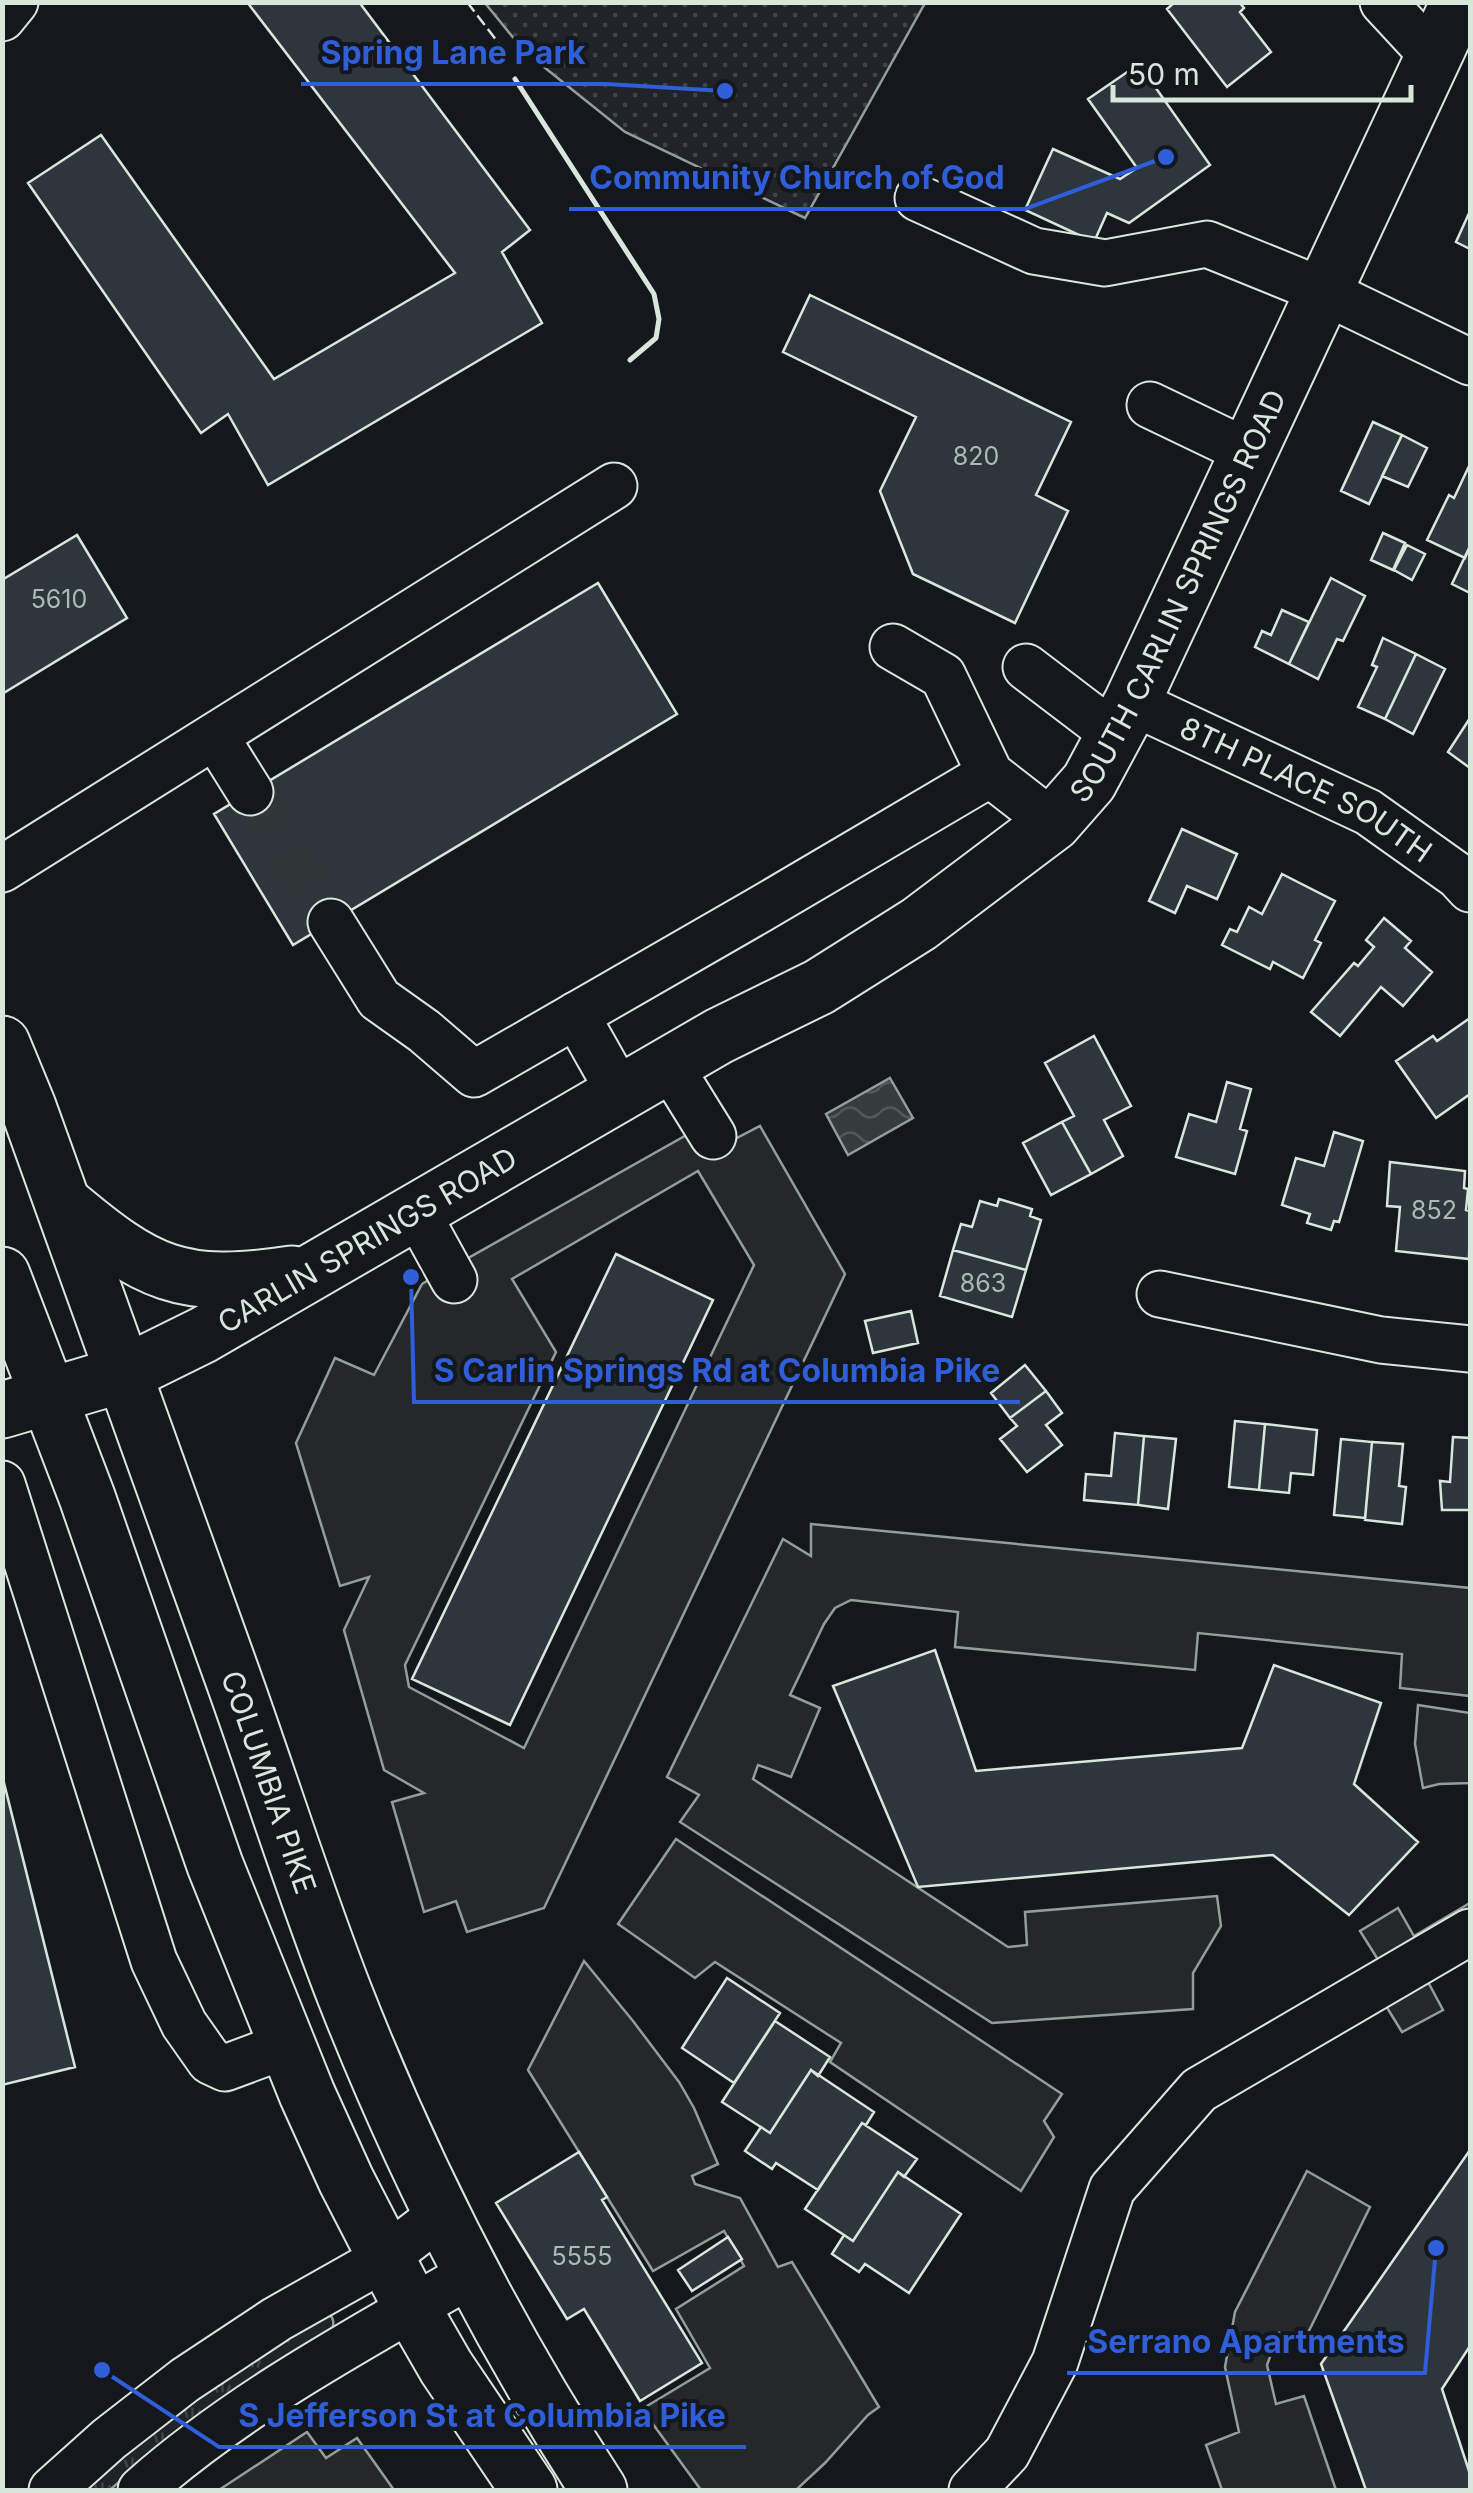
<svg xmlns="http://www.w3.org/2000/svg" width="1473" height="2493" viewBox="0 0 1473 2493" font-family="Inter,sans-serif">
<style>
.grass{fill:url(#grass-tufts);stroke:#939e99;stroke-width:2.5}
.park{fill:url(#park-dots);stroke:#939e99;stroke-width:2.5}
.parking{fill:#24282b;stroke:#939e99;stroke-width:2.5;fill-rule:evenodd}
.water{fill:url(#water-waves);stroke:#939e99;stroke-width:2.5}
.building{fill:#2c363c;stroke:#d8e6dc;stroke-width:2.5}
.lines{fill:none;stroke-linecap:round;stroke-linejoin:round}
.minor-tunnel{stroke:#313739;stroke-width:45;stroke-dasharray:45 22;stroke-linecap:butt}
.minor-casing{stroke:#d8e6dc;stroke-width:49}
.major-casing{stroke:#d8e6dc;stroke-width:59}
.minor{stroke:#14181c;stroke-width:45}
.major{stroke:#14181c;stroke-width:55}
.fence{stroke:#d8e6dc;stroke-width:2.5;stroke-dasharray:12 5;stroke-linecap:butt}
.wall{stroke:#d8e6dc;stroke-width:5}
.labels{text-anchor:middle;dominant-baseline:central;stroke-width:8;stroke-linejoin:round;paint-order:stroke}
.number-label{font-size:25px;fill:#adbab4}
.street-label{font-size:30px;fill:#d8e6dc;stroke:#14181c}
.leader{fill:none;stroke:#305dd8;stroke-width:4}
.callout-dot{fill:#305dd8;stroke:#14181c;stroke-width:4}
.callout-label{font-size:32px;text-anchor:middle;font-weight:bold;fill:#305dd8;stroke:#14181c;stroke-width:8;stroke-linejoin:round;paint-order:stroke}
</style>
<defs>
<pattern id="grass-tufts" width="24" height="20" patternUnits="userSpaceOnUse" patternTransform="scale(2.5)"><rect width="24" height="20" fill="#202428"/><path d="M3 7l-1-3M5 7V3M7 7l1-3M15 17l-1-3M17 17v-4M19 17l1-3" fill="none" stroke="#404447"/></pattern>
<pattern id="park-dots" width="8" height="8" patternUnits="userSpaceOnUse" patternTransform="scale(2.5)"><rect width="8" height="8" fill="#202428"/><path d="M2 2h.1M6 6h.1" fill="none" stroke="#404447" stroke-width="1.8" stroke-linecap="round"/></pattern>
<pattern id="water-waves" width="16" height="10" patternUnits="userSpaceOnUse" patternTransform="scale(2.5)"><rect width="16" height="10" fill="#363b3e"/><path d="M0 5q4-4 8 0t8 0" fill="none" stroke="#525759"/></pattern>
</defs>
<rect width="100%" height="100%" fill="#14181c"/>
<!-- grass -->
<path class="grass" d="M326 2311C333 2317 335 2321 332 2330L138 2465 110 2490H68L125 2440Z"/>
<!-- park -->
<path class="park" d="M485 3H925L805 218 625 132 524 51Z"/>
<!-- parking -->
<path class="parking" d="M715 1119 729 1142 760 1126 845 1274 544 1908 467 1932 456 1901 424 1912 392 1802 424 1793 384 1770 344 1630 369 1577 340 1586 296 1443 335 1358 374 1375 422 1284ZM698 1171 754 1265 524 1748 409 1687 405 1665 556 1352 512 1279Z
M811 1524 1470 1588V1696L1400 1688 1402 1654 1198 1633 1195 1670 955 1647 958 1612 851 1600 835 1608 824 1624 790 1695 820 1708 791 1777 758 1765 753 1779 1008 1947 1027 1945 1025 1912 1217 1896 1221 1926 1193 1973V2009L992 2023 680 1822 699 1795 667 1777 783 1539 811 1556Z
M1418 1705 1470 1713V1783L1439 1784 1423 1788 1415 1744Z
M676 1839 1062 2094 1044 2121 1054 2137 1021 2191 830 2062 841 2043 715 1962 695 1978 618 1924Z
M1470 1903V1954L1427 1980 1443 2010 1402 2032 1386 2006 1377 1958 1360 1931 1398 1908 1414 1936Z
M584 1961 633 2021 679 2082 694 2108 718 2164 692 2176 695 2184 740 2198 778 2267 792 2262 879 2407 868 2415 825 2463 796 2490H701L642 2409 710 2368 676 2309 744 2266 724 2231 653 2271 528 2070Z
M1307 2171 1370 2207 1303 2343 1279 2333 1267 2365 1276 2404 1304 2396 1336 2490H1222L1206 2445 1239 2432 1225 2367 1235 2312Z
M307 2432 326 2458 357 2438 394 2490H219Z"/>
<!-- water -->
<path class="water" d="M890 1078 913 1118 848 1155 826 1114Z"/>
<!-- building -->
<path class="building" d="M247 2H359L530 230 502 252 542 323 268 485 228 414 201 433 28 183 101 135 274 379 455 273Z
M1175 2H1239L1244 8 1240 12 1271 52 1227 87 1167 9Z
M1139 64 1210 165 1129 223 1107 213 1094 242 1025 210 1053 149 1120 179 1137 168 1088 99Z
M1470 211V249L1456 242Z
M810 295 1071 422 1036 495 1068 511 1015 623 913 574 880 491 916 417 783 352Z
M1373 422 1402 435 1369 504 1341 491Z
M1402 435 1427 448 1408 487 1382 476Z
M1470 464V546L1465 558 1427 540 1449 495 1454 498Z
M1383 533 1405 543 1393 570 1371 560Z
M77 535 127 618 2 694V580Z
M1407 545 1425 554 1412 580 1394 570Z
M1470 546V593L1452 584Z
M1331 578 1365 596 1343 641 1337 639 1318 679 1289 664Z
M598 583 677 714 293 945 214 814Z
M1282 610 1309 622 1289 664 1255 647 1262 631 1271 635Z
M1383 638 1416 654 1385 719 1358 707 1377 667 1372 665Z
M1416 654 1445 669 1413 734 1385 719Z
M1470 718V768L1448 752Z
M1182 829 1237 854 1217 899 1187 886 1175 913 1149 901Z
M1282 874 1335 901 1315 940 1321 943 1303 978 1273 962 1270 969 1222 945 1230 929 1237 932 1249 907 1262 914Z
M1384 918 1411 941 1405 948 1432 972 1403 1006 1381 987 1340 1036 1311 1012 1354 963 1358 966 1374 947 1366 940Z
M1470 1018V1094L1436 1118 1396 1061 1433 1036 1437 1041Z
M1094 1036 1131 1106 1104 1120 1123 1156 1091 1174 1062 1122 1074 1116 1045 1063Z
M1227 1082 1251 1089 1240 1129 1247 1131 1235 1174 1176 1157 1189 1114 1216 1122Z
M1062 1122 1091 1174 1051 1195 1023 1143Z
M1334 1132 1363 1141 1339 1222 1334 1221 1331 1230 1307 1223 1310 1214 1282 1205 1296 1158 1324 1166Z
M1390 1162 1465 1171 1464 1188 1468 1189 1466 1210 1470 1211 1469 1259 1396 1251 1400 1207 1387 1206Z
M999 1199 1032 1209 1030 1216 1041 1220 1026 1270 953 1250 961 1224 972 1227 980 1201 997 1206Z
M953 1250 1026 1270 1012 1317 940 1296Z
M616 1254 713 1300 510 1725 412 1679Z
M911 1311 918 1343 873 1353 865 1321Z
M1025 1365 1046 1391 1010 1418 991 1393Z
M1046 1391 1062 1413 1046 1425 1062 1445 1027 1472 1000 1439 1017 1426 1010 1418Z
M1235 1421 1265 1424 1259 1490 1229 1487Z
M1265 1424 1317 1430 1313 1475 1291 1473 1289 1493 1259 1490Z
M1115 1433 1144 1436 1138 1505 1084 1500 1086 1474 1111 1476Z
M1144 1436 1176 1439 1168 1509 1138 1505Z
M1453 1437 1470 1438V1510H1442L1440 1481 1450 1482Z
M1341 1439 1372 1442 1365 1518 1334 1515Z
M1372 1442 1403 1444 1399 1486 1406 1487 1402 1524 1365 1520Z
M935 1650 976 1771 1242 1748 1274 1665 1381 1703 1354 1784 1418 1842 1349 1915 1273 1855 918 1887 833 1686Z
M2 1775 75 2067 2 2085Z
M727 1978 780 2013 734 2083 682 2048Z
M775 2021 830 2057 818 2076 811 2070 770 2133 722 2102Z
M811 2070 874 2112 866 2125 862 2123 818 2190 776 2163 772 2169 745 2151 761 2127 770 2133Z
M862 2123 917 2159 904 2177 898 2172 853 2241 805 2209Z
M1470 2150V2346L1442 2389 1470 2474V2490H1366L1321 2364Z
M579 2152 607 2197 602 2200 702 2363 640 2401 584 2309 567 2319 496 2203Z
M898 2172 961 2214 909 2293 865 2264 859 2272 832 2254 844 2235 853 2241Z
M728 2237 742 2259 692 2291 678 2270Z"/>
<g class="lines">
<!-- minor-tunnel -->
<path class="minor-tunnel" d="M250 792 331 922"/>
<!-- minor casing -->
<g class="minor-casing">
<g id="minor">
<path d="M1383 2 1433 56"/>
<path d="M2 18 15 2"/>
<path d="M918 198 1034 251 1105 263 1207 244 1323 291 1470 362"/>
<path d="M1150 405 1248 452"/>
<path d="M893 647 943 676 990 774 1053 823"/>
<path d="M1026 667 1114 734"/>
<path id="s1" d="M1132 702 1368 812 1458 876 1470 889"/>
<path d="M215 736 250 792"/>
<path d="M2 869 614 486"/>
<path d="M331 922 379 999 424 1031 474 1074 759 910 990 774"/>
<path d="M576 1015 620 1093"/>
<path d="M669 1065 713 1136"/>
<path d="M416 1211 454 1280"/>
<path d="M1160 1294 1381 1340 1470 1349"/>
<path d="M2 1484 154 1961 184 2024 210 2061 225 2068 287 2045"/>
<path d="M52 2490 109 2439 185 2380 277 2319 385 2258 442 2214"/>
<path d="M141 2490C239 2403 359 2339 473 2273"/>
<path d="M972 2490 1007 2453 1055 2362 1112 2189 1199 2090 1470 1932"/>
</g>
</g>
<!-- major casing -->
<g class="major-casing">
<g id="major">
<path id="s2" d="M2 1044 28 1107C96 1297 164 1486 232 1675 270 1781 304 1890 345 1995 413 2168 498 2335 599 2490"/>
<path d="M63 1203C147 1274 180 1291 292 1274"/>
<path d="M2 1275 87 1497 215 1865 307 2094 346 2180 412 2308 446 2367 529 2490"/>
<path id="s3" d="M2 1410 124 1374 203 1335 719 1036 819 987 919 924 1053 823 1089 782 1132 702 1459 2"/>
</g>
</g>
<!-- minor -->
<use href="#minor" class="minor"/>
<!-- major -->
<use href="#major" class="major"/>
<!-- fence -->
<path class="fence" d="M467 2 504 50"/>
<!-- wall -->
<path class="wall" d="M515 79 654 294 659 319 656 338 630 360"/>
</g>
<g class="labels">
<!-- number labels -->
<g class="number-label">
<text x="976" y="456">820</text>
<text x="59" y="599">5610</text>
<text x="1434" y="1210">852</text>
<text x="983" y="1283">863</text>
<text x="582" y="2256">5555</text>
</g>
<!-- street labels -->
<g class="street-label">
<text stroke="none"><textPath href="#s3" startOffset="1470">SOUTH CARLIN SPRINGS ROAD</textPath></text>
<text stroke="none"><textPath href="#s1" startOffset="195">8TH PLACE SOUTH</textPath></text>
<text stroke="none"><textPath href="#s3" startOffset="405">CARLIN SPRINGS ROAD</textPath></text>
<text stroke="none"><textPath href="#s2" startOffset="785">COLUMBIA PIKE</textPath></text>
</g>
</g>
<!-- callouts -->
<path class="leader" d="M725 91L606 84H301M1166 157L1025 209H569M411 1277L414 1402H1020M1436 2248L1425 2373H1067M102 2370L219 2447H746"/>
<g class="callout-dot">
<circle cx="725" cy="91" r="10"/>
<circle cx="1166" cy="157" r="10"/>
<circle cx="411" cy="1277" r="10"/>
<circle cx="1436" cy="2248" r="10"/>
<circle cx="102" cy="2370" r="10"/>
</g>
<g class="callout-label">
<text x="453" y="64">Spring Lane Park</text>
<text x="797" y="189">Community Church of God</text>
<text x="717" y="1382">S Carlin Springs Rd at Columbia Pike</text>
<text x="1246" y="2353">Serrano Apartments</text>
<text x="482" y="2427">S Jefferson St at Columbia Pike</text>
</g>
<!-- border -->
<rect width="1473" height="2493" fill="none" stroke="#d8e6dc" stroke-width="10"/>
<!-- scale -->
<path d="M1113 85v15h298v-15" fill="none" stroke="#d8e6dc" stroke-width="5"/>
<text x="1128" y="85" font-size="30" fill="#d8e6dc" stroke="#14181c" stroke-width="8" paint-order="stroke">50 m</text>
</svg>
